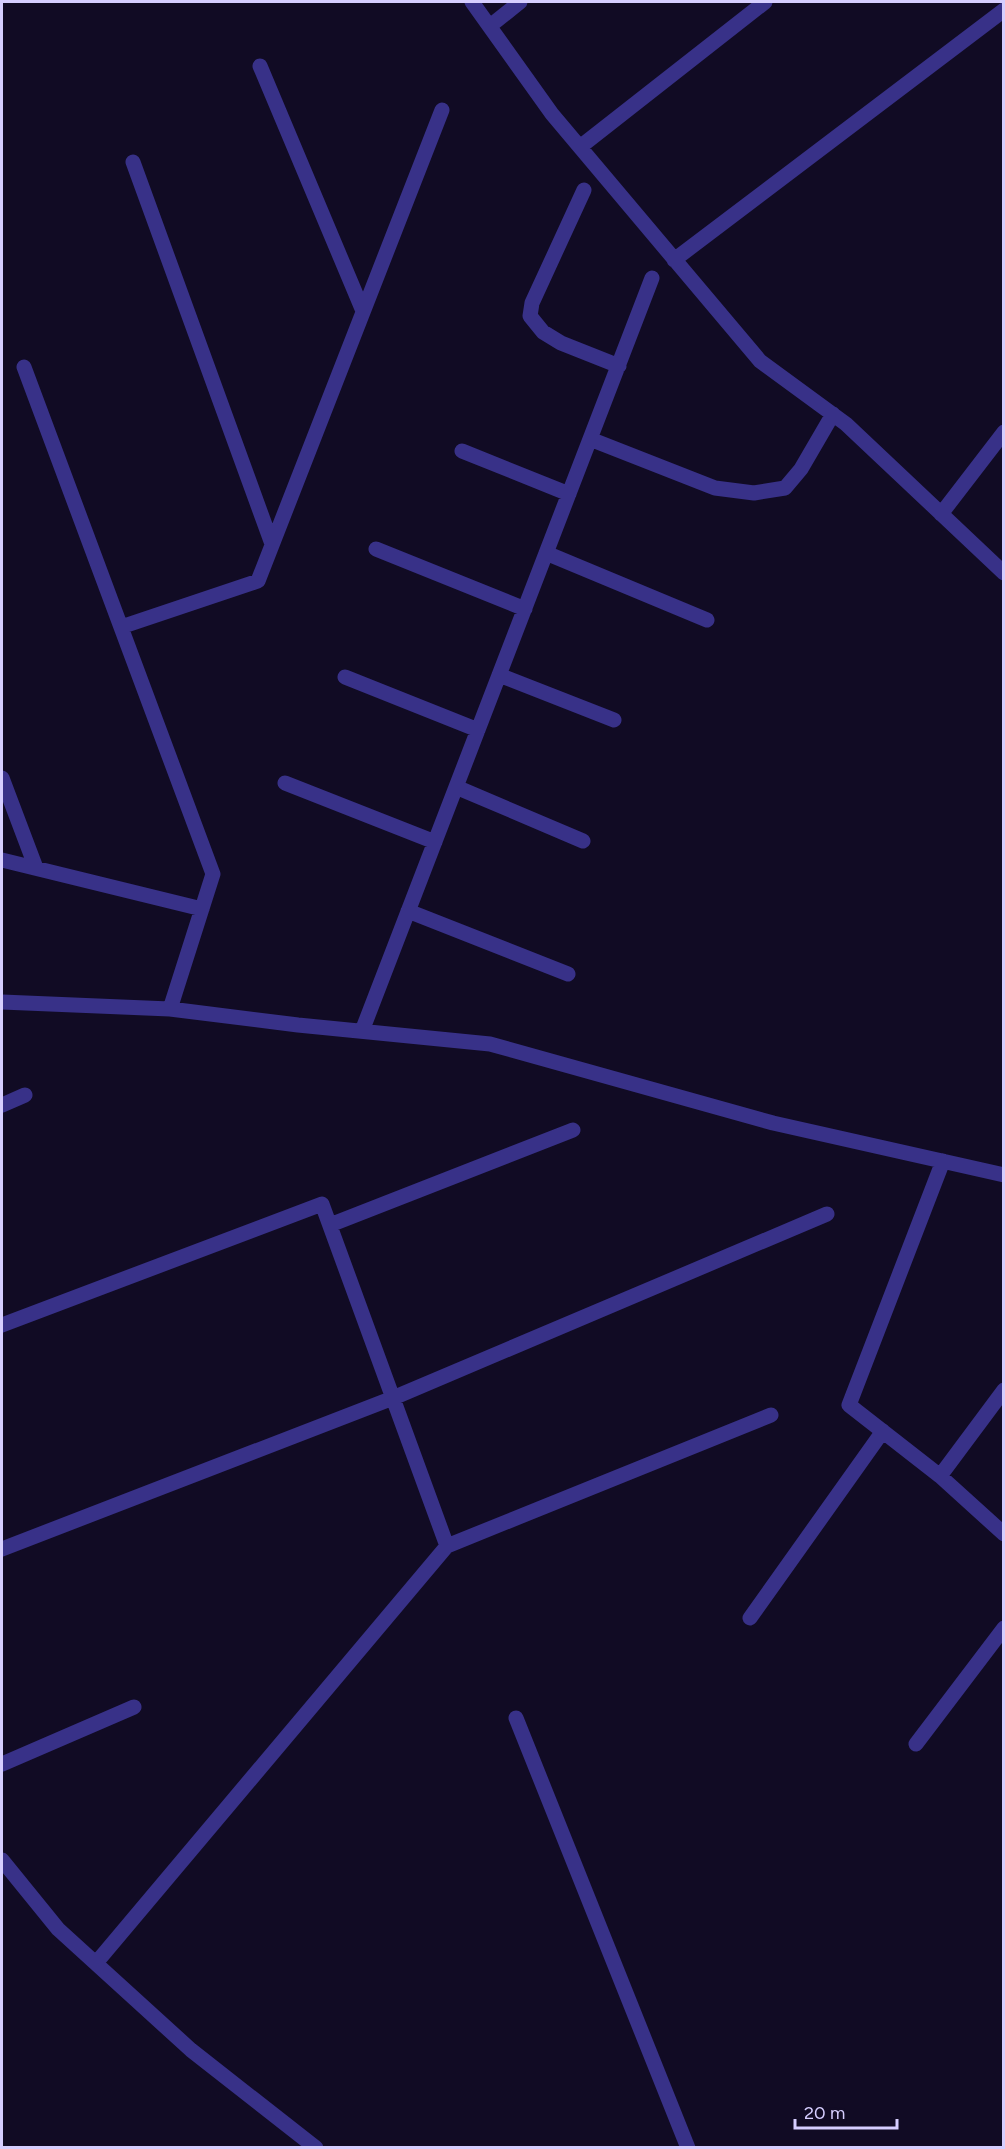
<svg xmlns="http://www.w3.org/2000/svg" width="1005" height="2149" viewBox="0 0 1005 2149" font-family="Figtree,sans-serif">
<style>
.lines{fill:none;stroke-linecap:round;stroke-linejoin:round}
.street{stroke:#383188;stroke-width:15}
</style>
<rect width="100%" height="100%" fill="#110b24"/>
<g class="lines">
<!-- street -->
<path class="street" d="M472 2 552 114 760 361 846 424 1004 573
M490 26 520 2
M260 66 363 311
M580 147 765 2
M133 162 272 544
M584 190 532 303 530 316 543 332 561 343 619 366
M674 260 1004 10
M24 367 213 874 170 1009
M590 439 715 488 754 493 785 488 801 469 833 414
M462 451 569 494
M941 514 1004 432
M376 549 525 609
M546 553 707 620
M121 627 258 581 442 110
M499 675 614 720
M345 677 478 730
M2 778 36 868
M285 783 435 842
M456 787 583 841
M2 860 202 909
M408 911 568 974
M2 1002 170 1009 298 1025 490 1044 773 1123 1004 1175
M362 1031 652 278
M2 1105 25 1095
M943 1161 849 1405 940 1476 1004 1534
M330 1225 573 1130
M2 1325 322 1204 447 1546 771 1415
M940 1476 1004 1390
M2 1549 393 1398 827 1214
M750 1618 883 1431
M516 1718 688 2148
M916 1744 1004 1628
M2 1764 134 1707
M2 1860 58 1929 191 2050 316 2148
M96 1963 447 1546"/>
</g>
<!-- border -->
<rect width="1005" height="2149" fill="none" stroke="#d6ceff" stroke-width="6"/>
<!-- scale -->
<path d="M795 2119v9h102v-9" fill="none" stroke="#d6ceff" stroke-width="3"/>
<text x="804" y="2119" font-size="18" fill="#d6ceff" stroke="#110b24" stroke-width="4.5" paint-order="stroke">20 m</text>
</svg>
